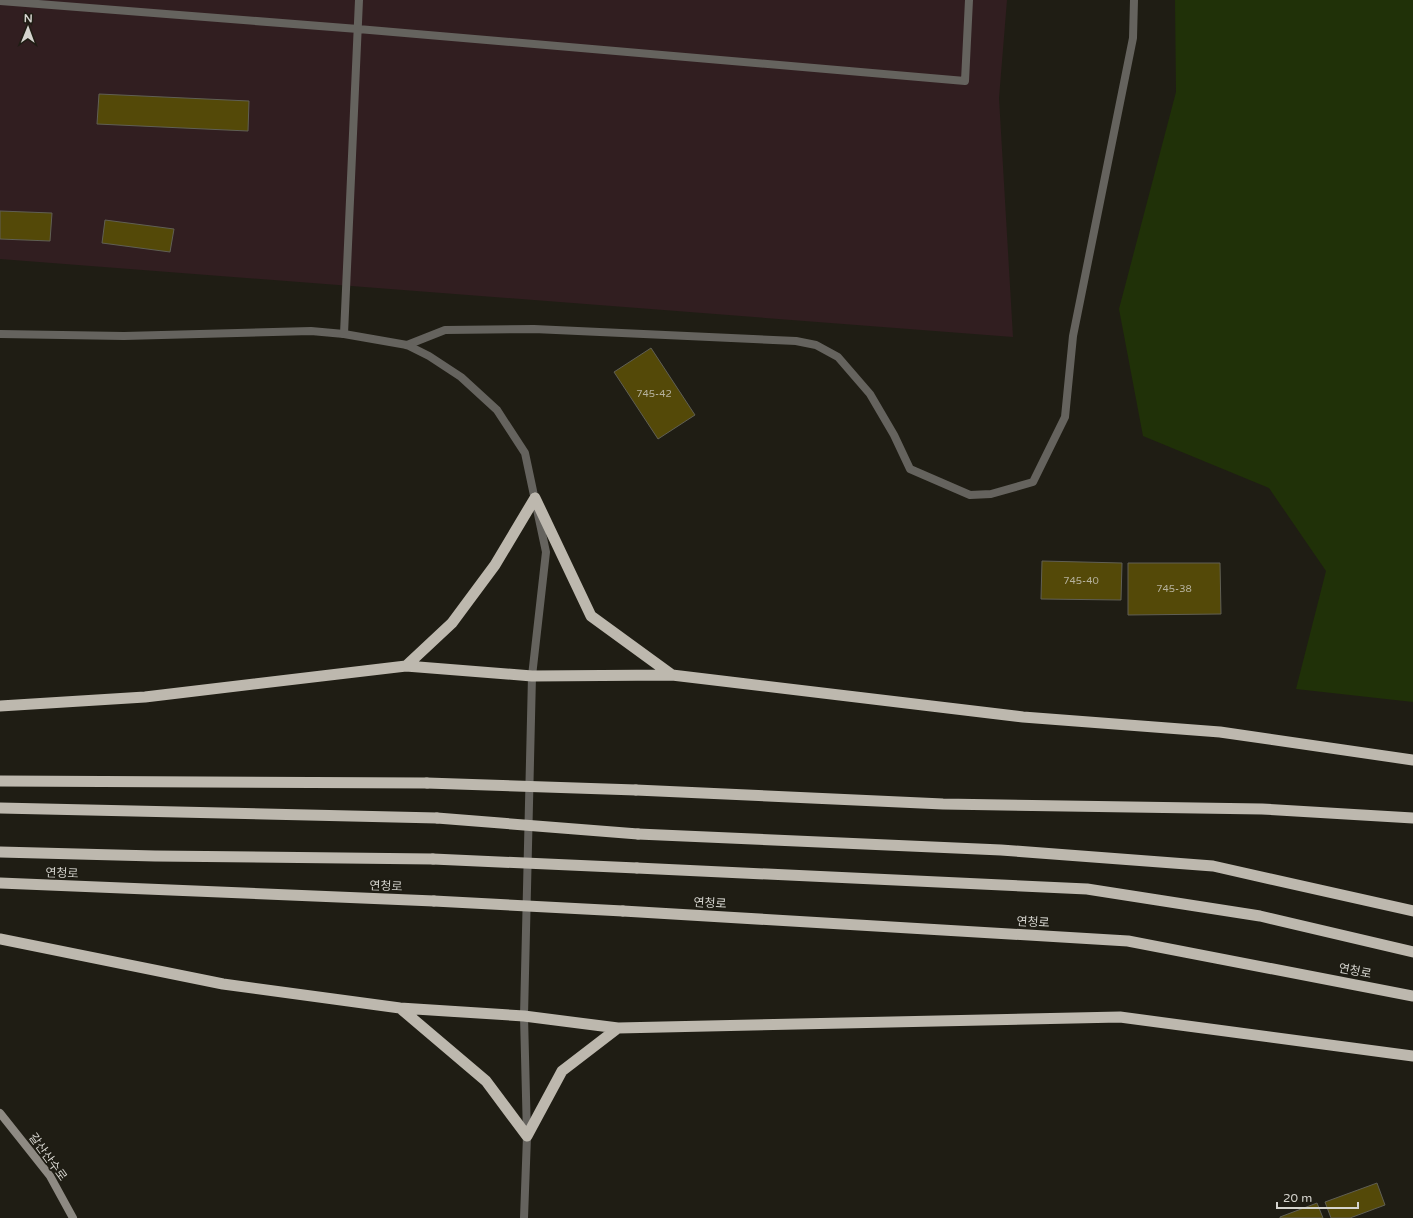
<svg xmlns="http://www.w3.org/2000/svg" width="1413" height="1218" viewBox="0 0 1413 1218" font-family="'Varela Round','Noto Sans KR',sans-serif">
<style>
.industrial{fill:#311e20}
.green{fill:#203108}
.building{fill:#544908;stroke:#605f54}
.lines{fill:none;stroke-linecap:round;stroke-linejoin:round}
.service{stroke:#65635e;stroke-width:8}
.minor{stroke:#65635e;stroke-width:8}
.tertiary{stroke:#65635e;stroke-width:8}
.secondary{stroke:#8e8a83;stroke-width:8}
.trunk{stroke:#bdb8ae;stroke-width:11}
.trunk-bridge{stroke:#bdb8ae;stroke-width:11}
.labels{text-anchor:middle;dominant-baseline:central;stroke-width:3.5;stroke-linejoin:round;paint-order:stroke}
.number-label{font-size:10px;fill:#b5b19c}
.street-label{font-size:12px;fill:#d5d4ce;stroke:#1f1d14}
</style>
<rect width="100%" height="100%" fill="#1f1d14"/>
<!-- industrial -->
<path class="industrial" d="M0 0H1007L999 98 1013 337 0 259Z"/>
<!-- green -->
<path class="green" d="M1175 0H1413V702L1296 689 1326 571 1269 488 1143 436 1119 309 1176 92Z"/>
<!-- building -->
<path class="building" d="M99 94 249 101 248 131 97 124Z
M0 211 52 213 50 241 0 239Z
M105 220 174 229 170 252 102 243Z
M651 348 695 415 658 439 614 372Z
M1042 561 1122 563 1121 600 1041 599Z
M1128 563H1220L1221 614 1128 615Z
M1377 1183 1385 1205 1350 1218H1331L1325 1202Z
M1317 1203 1323 1218H1280V1217Z"/>
<g class="lines">
<!-- service -->
<path class="service" d="M0 1 358 29 965 81 969 0
M344 334 359 0"/>
<!-- minor -->
<path class="minor" d="M407 345 445 330 534 329 796 341 816 345 838 357 870 394 894 435 910 469 970 495 991 494 1033 482 1065 417 1073 336 1133 38 1134 0
M524 1218 527 1136 524 1016 532 676"/>
<!-- tertiary -->
<path class="tertiary" d="M0 334 124 336 311 331 344 334 407 345 429 356 461 377 497 410 525 453 546 552 532 676"/>
<!-- secondary -->
<path class="secondary" d="M0 1113 50 1176 73 1218"/>
<!-- trunk -->
<path class="trunk" d="M535 498 591 616 672 675
M406 666 452 623 495 565 535 498
M0 706 145 697 406 666 532 676 672 675 1023 717 1220 732 1413 760
M0 781 427 783
M636 790 943 804 1262 809 1413 818
M0 808 437 818
M638 834 1001 850 1213 866 1413 911
M0 852 155 856 433 859
M637 868 1087 889 1260 916 1413 952
M0 883 434 901
M623 911 1128 941 1413 996
M0 939 223 984 400 1008 524 1016 618 1028 1120 1017 1413 1056
M400 1008 486 1081 527 1136 562 1071 618 1028"/>
<!-- trunk-bridge -->
<path class="trunk-bridge" d="M427 783 636 790
M437 818 638 834
M433 859 637 868
M434 901 623 911"/>
</g>
<g class="labels">
<!-- number labels -->
<g class="number-label">
<text x="654" y="394">745-42</text>
<text x="1081" y="581">745-40</text>
<text x="1174" y="589">745-38</text>
</g>
<!-- street labels -->
<g class="street-label">
<text transform="translate(62 873) rotate(2)">연청로</text>
<text transform="translate(386 886) rotate(2)">연청로</text>
<text transform="translate(710 903) rotate(3)">연청로</text>
<text transform="translate(1033 922) rotate(3)">연청로</text>
<text transform="translate(1355 971) rotate(11)">연청로</text>
<text transform="translate(48 1157) rotate(54)">갈산산수로</text>
</g>
</g>
<!-- north arrow -->
<g transform="translate(28 28) rotate(1)" stroke="#1f1d14" stroke-width="3" paint-order="stroke">
<path d="M0-3L7 15L0 10L-7 15Z" fill="#d5d4ce"/>
<text y="-6" font-size="11" font-weight="bold" text-anchor="middle" fill="#d5d4ce">N</text>
</g>
<!-- scale -->
<path d="M1277 1202v6h81v-6" fill="none" stroke="#d5d4ce" stroke-width="2"/>
<text x="1283" y="1202" font-size="12" fill="#d5d4ce" stroke="#1f1d14" stroke-width="3" paint-order="stroke">20 m</text>
</svg>
